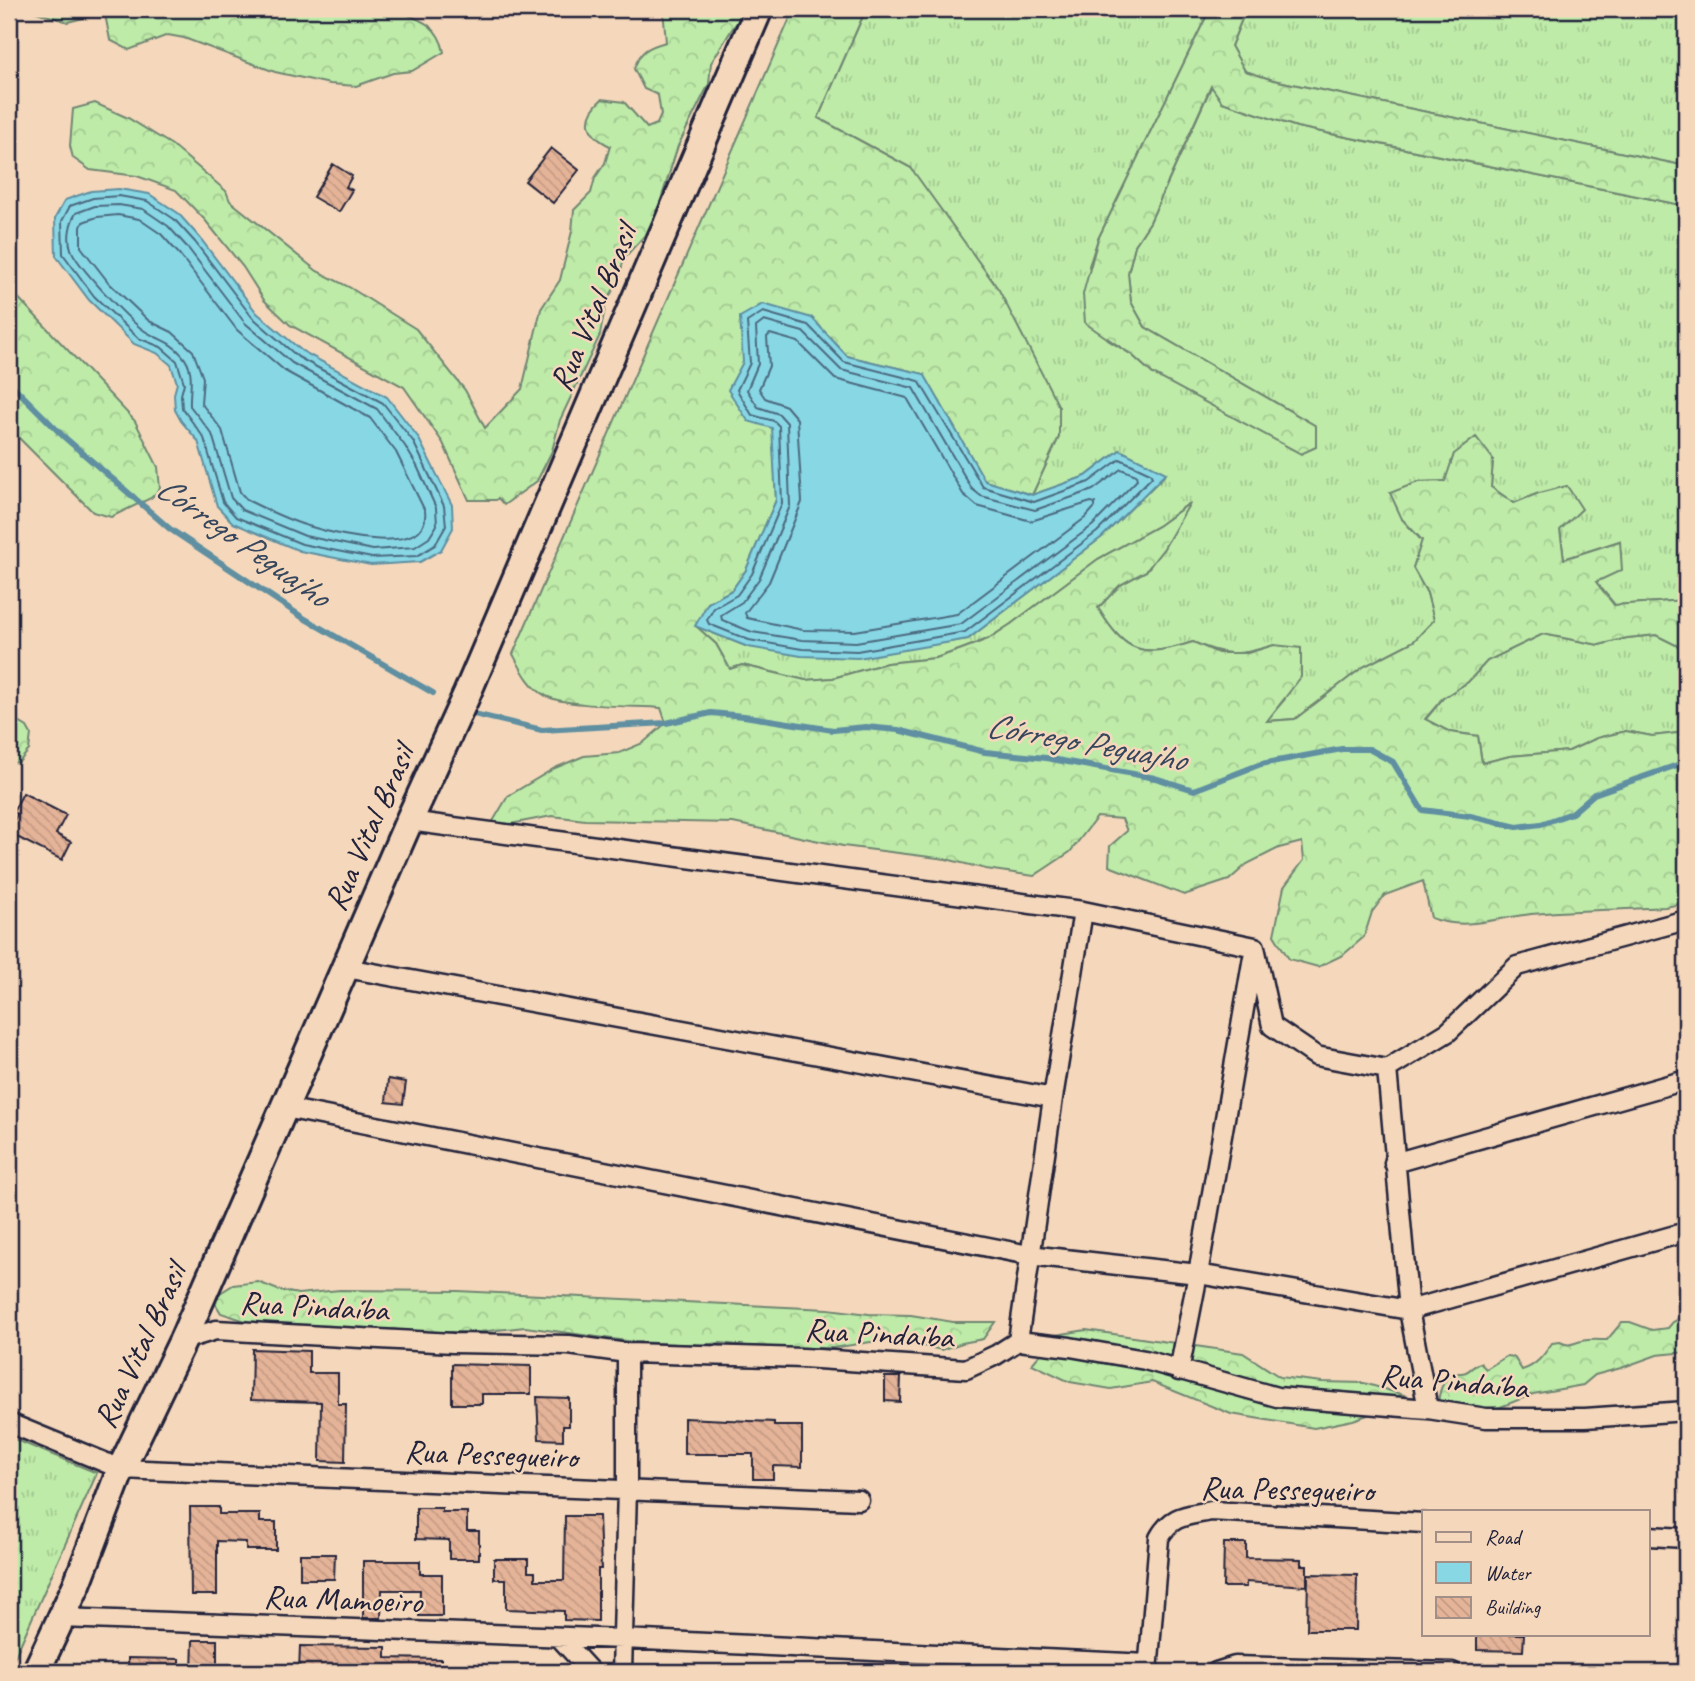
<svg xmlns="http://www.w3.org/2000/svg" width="1695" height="1681" viewBox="0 0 1695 1681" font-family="Caveat,sans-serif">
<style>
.grass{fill:url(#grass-tufts);stroke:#708672;stroke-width:2}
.forest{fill:url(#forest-crowns);stroke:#708672;stroke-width:2}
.water{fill:#88d7e5;stroke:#5f8fa1;stroke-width:2}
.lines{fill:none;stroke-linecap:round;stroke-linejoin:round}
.shore{stroke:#4b6a7f;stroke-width:2}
.stream{stroke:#5f8fa1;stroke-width:6}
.building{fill:url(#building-back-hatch);stroke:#22223b;stroke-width:2}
.minor-casing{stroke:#22223b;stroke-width:23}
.secondary-casing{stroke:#22223b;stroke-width:32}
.minor{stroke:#f5d8bb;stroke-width:18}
.secondary{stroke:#f5d8bb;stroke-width:26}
.labels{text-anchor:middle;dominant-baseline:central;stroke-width:5;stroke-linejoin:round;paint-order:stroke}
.street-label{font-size:33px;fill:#22223b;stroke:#f5d8bb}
.water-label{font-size:35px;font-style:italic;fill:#36465d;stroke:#f5d8bb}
</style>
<defs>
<pattern id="grass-tufts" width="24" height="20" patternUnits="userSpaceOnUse" patternTransform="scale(1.75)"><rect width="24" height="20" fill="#beeba8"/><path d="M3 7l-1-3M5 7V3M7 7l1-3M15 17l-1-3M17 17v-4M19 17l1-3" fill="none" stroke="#a3c992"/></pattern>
<pattern id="forest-crowns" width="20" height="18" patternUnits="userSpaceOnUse" patternTransform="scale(1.75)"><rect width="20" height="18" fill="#beeba8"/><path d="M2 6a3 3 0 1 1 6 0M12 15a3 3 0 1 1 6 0" fill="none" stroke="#a3c992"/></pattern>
<pattern id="building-back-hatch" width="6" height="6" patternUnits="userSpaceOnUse" patternTransform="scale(1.75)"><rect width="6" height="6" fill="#e5b498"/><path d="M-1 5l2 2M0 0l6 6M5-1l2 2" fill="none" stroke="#c49a84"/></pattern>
</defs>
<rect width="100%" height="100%" fill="#f5d8bb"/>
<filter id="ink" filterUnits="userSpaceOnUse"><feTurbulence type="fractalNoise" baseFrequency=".0143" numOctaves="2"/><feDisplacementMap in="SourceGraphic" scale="14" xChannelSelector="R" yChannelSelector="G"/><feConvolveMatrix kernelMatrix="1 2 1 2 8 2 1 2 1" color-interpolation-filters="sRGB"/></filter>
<g filter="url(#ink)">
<!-- grass -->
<path class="grass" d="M866 9H1210L1098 239 1089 266 1108 340 1132 355 1153 374 1316 426 1145 327 1131 302 1128 273 1135 245 1150 222 1212 85 1222 102 1297 127 1686 206V600L1615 605 1596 582 1619 541 1564 559 1560 530 1539 493 1514 503 1491 487 1493 459 1454 454 1446 481 1418 482 1402 519 1422 541 1413 568 1427 593 1434 620 1414 641 1363 667 1295 719 1266 721 1285 699 1274 645C1238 656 1227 657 1193 642 1142 658 1126 654 1098 608L1120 585 1146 571 1164 548 1188 504 1158 526 1098 559 1011 624 988 639 962 649 936 658 887 663 833 678 805 680 742 665 730 669 716 644 695 626 748 647H913L968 639 1102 537 1166 474 1120 450 1086 476 1032 495 1059 437 911 168 818 118Z
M1246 9H1686V166L1273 80 1245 71 1231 46Z
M1543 634 1599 645 1627 638 1656 635 1686 650V732L1652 736 1626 731 1597 738 1569 751 1510 756 1482 763 1478 736 1450 732 1425 720 1443 698 1468 682 1487 661Z
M9 1437 97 1473 9 1670Z"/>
<!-- forest -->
<path class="forest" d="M32 9H99V14L68 22 33 11Z
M104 9H393C417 19 438 22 444 52L412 71 393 73 356 86 330 84 275 72 184 38 168 35 129 50 110 40Z
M663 9H753L734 26 711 63 709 84 678 146 658 209 646 234 624 258 618 282 606 302 600 335 560 420 552 451 537 481 504 505 498 498 496 500H469L443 443 404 387 290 325 264 300 243 267 205 220 176 190 137 176 90 170 73 158 70 146 73 109 95 103 128 118 172 145 226 191 230 201 317 271 349 287 416 329 465 390 485 428 522 389 541 309 560 280 572 231 574 210 591 193 595 178 605 163 610 146C585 134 582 117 602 99L624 102 647 128 657 124 661 115 658 95 644 89 634 69C640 51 647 47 666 42Z
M794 9H866L818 118 911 168 999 290 1059 407V437L1032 495 985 481 924 374 847 356 812 318 773 428 776 500 746 570 732 590 708 603 696 626 716 644 730 669 742 665 805 680 833 678 887 663 936 658 962 649 988 639 1011 624 1098 559 1158 526 1190 503 1164 548 1146 571 1120 585 1098 608C1126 654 1142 658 1193 642L1218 653H1248L1274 645 1301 648V677L1267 721 1295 719 1363 667 1414 641 1434 620 1427 593 1413 568 1422 540 1402 519 1390 493 1418 482 1445 481 1454 454 1476 437 1493 459 1491 487 1514 503 1539 493 1567 486 1582 509 1560 530 1564 559 1620 541 1622 570 1596 582 1614 605 1686 600V650L1656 635 1627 638 1599 645 1543 634 1487 661 1468 682 1443 698 1425 719 1450 732 1478 736 1482 763 1510 756 1569 751 1597 738 1626 731 1652 736 1686 732V903L1665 907C1620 910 1575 910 1531 914 1497 918 1464 931 1431 918L1423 881 1385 895 1372 912 1364 937 1343 955 1318 967 1289 959 1274 935 1284 887 1304 860 1302 842 1279 848 1247 864 1229 880 1184 895 1109 866 1110 846 1127 831 1122 819 1097 817 1070 852 1034 876 986 869 946 859 843 846 733 823 585 820 552 816 489 828 508 796 555 768 584 756 619 753 643 743 666 723 661 708C635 706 567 707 546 696 530 688 521 669 513 654Z
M1210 9H1246L1231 46 1245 71 1273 80 1686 166V206L1297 127 1222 102 1211 86 1150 222 1135 245 1128 273 1131 302 1145 327 1316 426V447L1301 454 1153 374 1132 355 1085 323 1083 294 1098 239Z
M9 288 135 421 158 467 160 489 151 498 111 517 93 512 9 428Z
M9 716 27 727 31 734 29 750 19 762 9 763Z
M258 1282 278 1290 298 1294 340 1290 458 1291 828 1309 869 1314 911 1315 953 1322H995L983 1339 962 1343 942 1350 899 1341H877L833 1348H764L721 1343 700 1345 634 1342 525 1327 479 1332H347L261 1326 221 1313 212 1298 233 1285Z
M1681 1318H1686V1352L1657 1355 1621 1368 1595 1375 1583 1385 1533 1394 1493 1410 1438 1407C1438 1395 1442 1377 1455 1374 1460 1372 1461 1374 1466 1372 1472 1369 1474 1365 1480 1363L1486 1369 1507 1356 1514 1357 1522 1370C1536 1366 1544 1355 1552 1343L1560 1342C1570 1347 1572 1343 1582 1341 1589 1339 1599 1340 1607 1340L1622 1322H1630L1652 1330 1668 1328 1673 1322Z
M1086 1330 1243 1353 1280 1377 1322 1382 1364 1383 1404 1395 1392 1407 1353 1420 1314 1428 1231 1414 1152 1382 1111 1389 1070 1382 1032 1364 1056 1335Z"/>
<!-- water -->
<path class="water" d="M119 189 149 194 178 213 200 238 257 313 302 351 387 397 418 437 452 505 453 528 441 550 420 562 371 565 300 551 233 523 217 506 198 441 181 421 175 410 174 394 177 383 171 365 157 353 134 344 89 300 56 256 55 218 65 200 91 191Z
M763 304 812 318 847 356 924 374 985 481 1032 495 1086 476 1120 450 1166 473 1102 537 968 639 858 658 801 656 748 647 695 626 708 603 732 590 746 570 776 500 772 428 748 421 728 390 743 362 740 317Z"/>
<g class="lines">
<!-- shore -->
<path class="shore" d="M119 196 147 201 174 219 195 242 252 317 298 357 383 403 413 441 444 506 446 526 435 545 417 556 372 558 302 544 236 517 223 502 204 438 182 408 181 395 184 383 177 361 161 347 138 338 94 296 63 254 62 221 70 206 93 198Z
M119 205 143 209 168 226 188 248 245 323 292 363 377 409 405 446 417 466 436 508 437 525 429 538 415 547 373 550 305 536 242 510 231 498 212 434 190 406C189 388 196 371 182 355 170 340 155 339 142 329 127 318 76 265 71 249 67 237 70 223 76 213L95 206Z
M118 215 139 219 161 234 180 255 237 330 285 371 370 418 396 452 425 511C431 559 334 534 308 526 288 520 267 510 247 500L240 492 222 430 201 403 203 378 193 351 172 332 149 321 109 283 81 247V227L83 222 97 217Z
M763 312 808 325 844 362 919 381 983 487 1034 502 1089 482 1120 459 1150 473 1152 477 1097 532 965 632 857 651 802 649 749 640 709 624 707 620 714 608 737 595 752 574 782 503 779 426 774 421 752 415 737 390 750 363 747 322Z
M764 321 803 332 841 370 913 388 972 489 981 496 1035 510 1093 490 1121 469 1136 475 1137 480 1092 526 961 624 856 642 802 640 752 632 722 620 721 615 742 602 759 579 790 506 787 423 779 414 758 407 747 390 758 364 756 327Z
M770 334 798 342 835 379 907 398 963 494 977 506 1031 521 1091 502 1095 503V507L1085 518 957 614 855 631 803 630 747 618 745 613 769 582 802 502 797 419 786 406 765 398 759 389 769 366 767 337Z"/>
<!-- stream -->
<path class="stream" d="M9 382 63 436 170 529 302 617 433 693
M474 714 542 730 666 723 711 713 744 716 833 730 866 727 898 730 985 752 1046 758 1155 778 1194 790 1261 764 1342 749H1369L1393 762 1422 810 1470 816 1517 827 1541 824 1572 813 1594 794 1686 762"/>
</g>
<!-- building -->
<path class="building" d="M551 148 579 170 553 203 525 181Z
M333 164 352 176 346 187 352 190 339 212 313 197Z
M23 793 66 815 56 834 71 842 62 860 9 833 17 814 13 812Z
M388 1079 406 1082 403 1104 386 1102Z
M252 1349 309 1351V1373H338V1404H346L345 1462 320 1461 321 1402 251 1400Z
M452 1364 531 1366V1394H482V1404H452Z
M885 1377H901L900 1402 885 1401Z
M537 1397 569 1398V1426H563V1440L539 1439Z
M684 1418 774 1422V1426H802V1467L773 1466V1479H753V1454H684Z
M190 1507H219V1514H260V1522H276V1550H246V1542L217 1541V1595H191Z
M416 1508H442V1512H467V1531H479V1559H449V1540L416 1539Z
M565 1516H599L601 1569H598V1621L564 1620V1611L506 1609V1579H494V1559H528V1572H535V1580H564Z
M1224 1543H1246V1558L1301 1559V1565H1307V1586L1246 1582V1587H1223Z
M300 1554H335L334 1579H300Z
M363 1561H420V1574H442V1616H419L420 1590H382L381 1618H363Z
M1308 1574 1357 1575 1356 1630H1307Z
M1477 1634H1524L1523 1651 1477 1650Z
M193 1640H217V1672H192Z
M300 1646 386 1647V1658L441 1659V1672H299Z
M128 1658 179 1659V1672H128Z"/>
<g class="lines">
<!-- minor casing -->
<g class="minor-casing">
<path id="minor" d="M409 821 1083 911 1255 947 1272 1026 1316 1056 1387 1069
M346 968 1053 1098
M285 1108 1029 1255 1198 1274 1409 1310 1686 1232
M1394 1163 1686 1080
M183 1340 216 1330 453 1343 569 1345 627 1353 803 1358 966 1369 996 1355 1018 1341 1070 1347 1145 1360 1277 1397 1428 1409 1486 1418H1585L1686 1411
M1018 1341 1053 1098 1083 911
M1179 1371 1198 1274 1253 957
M1428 1409 1409 1310 1387 1069 1448 1032 1517 966 1686 920
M9 1423 121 1469 859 1500
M1648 1536 1686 1538
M61 1618 623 1639 1148 1664
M559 1637 591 1672
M622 1672 627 1489V1353
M1148 1672 1159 1538C1172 1514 1187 1516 1211 1511L1424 1523
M1216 1672 1235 1666 1452 1672"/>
</g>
<!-- secondary casing -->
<g class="secondary-casing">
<path id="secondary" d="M36 1672 77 1584 121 1469 183 1340 409 821 466 696 759 9"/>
</g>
<!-- minor -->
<use href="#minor" class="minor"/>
<!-- secondary -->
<use href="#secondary" class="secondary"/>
</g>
</g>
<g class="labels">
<!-- street labels -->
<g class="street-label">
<text transform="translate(593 308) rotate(-67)">Rua Vital Brasil</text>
<text transform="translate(369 828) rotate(-66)">Rua Vital Brasil</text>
<text transform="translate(314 1306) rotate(3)">Rua Pindaíba</text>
<text transform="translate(879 1333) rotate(3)">Rua Pindaíba</text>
<text transform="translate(140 1346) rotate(-65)">Rua Vital Brasil</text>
<text transform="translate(1454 1381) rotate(5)">Rua Pindaíba</text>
<text transform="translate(491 1454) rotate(2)">Rua Pessegueiro</text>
<text transform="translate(1287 1489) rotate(1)">Rua Pessegueiro</text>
<text transform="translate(343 1599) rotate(2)">Rua Mamoeiro</text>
</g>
<!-- water labels -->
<g class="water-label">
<text transform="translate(243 541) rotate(35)">Córrego Peguajho</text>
<text transform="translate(1086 742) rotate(10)">Córrego Peguajho</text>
</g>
</g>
<!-- margin -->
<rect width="1695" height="1681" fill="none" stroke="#f5d8bb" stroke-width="35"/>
<rect x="18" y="18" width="1660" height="1646" fill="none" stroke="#22223b" stroke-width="2.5" filter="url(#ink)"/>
<!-- legend -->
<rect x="1422" y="1510" width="228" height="126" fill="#f5d8bb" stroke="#a18f88" stroke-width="2"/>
<rect x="1436" y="1532" width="35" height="10" fill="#f5d8bb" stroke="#a18f88" stroke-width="2"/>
<text x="1485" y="1544" font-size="21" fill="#22223b">Road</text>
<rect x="1436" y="1562" width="35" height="21" fill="#88d7e5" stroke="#a18f88" stroke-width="2"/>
<text x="1485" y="1580" font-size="21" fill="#22223b">Water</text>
<rect x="1436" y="1597" width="35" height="21" fill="url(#building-back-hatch)" stroke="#a18f88" stroke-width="2"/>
<text x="1485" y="1614" font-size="21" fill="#22223b">Building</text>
</svg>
